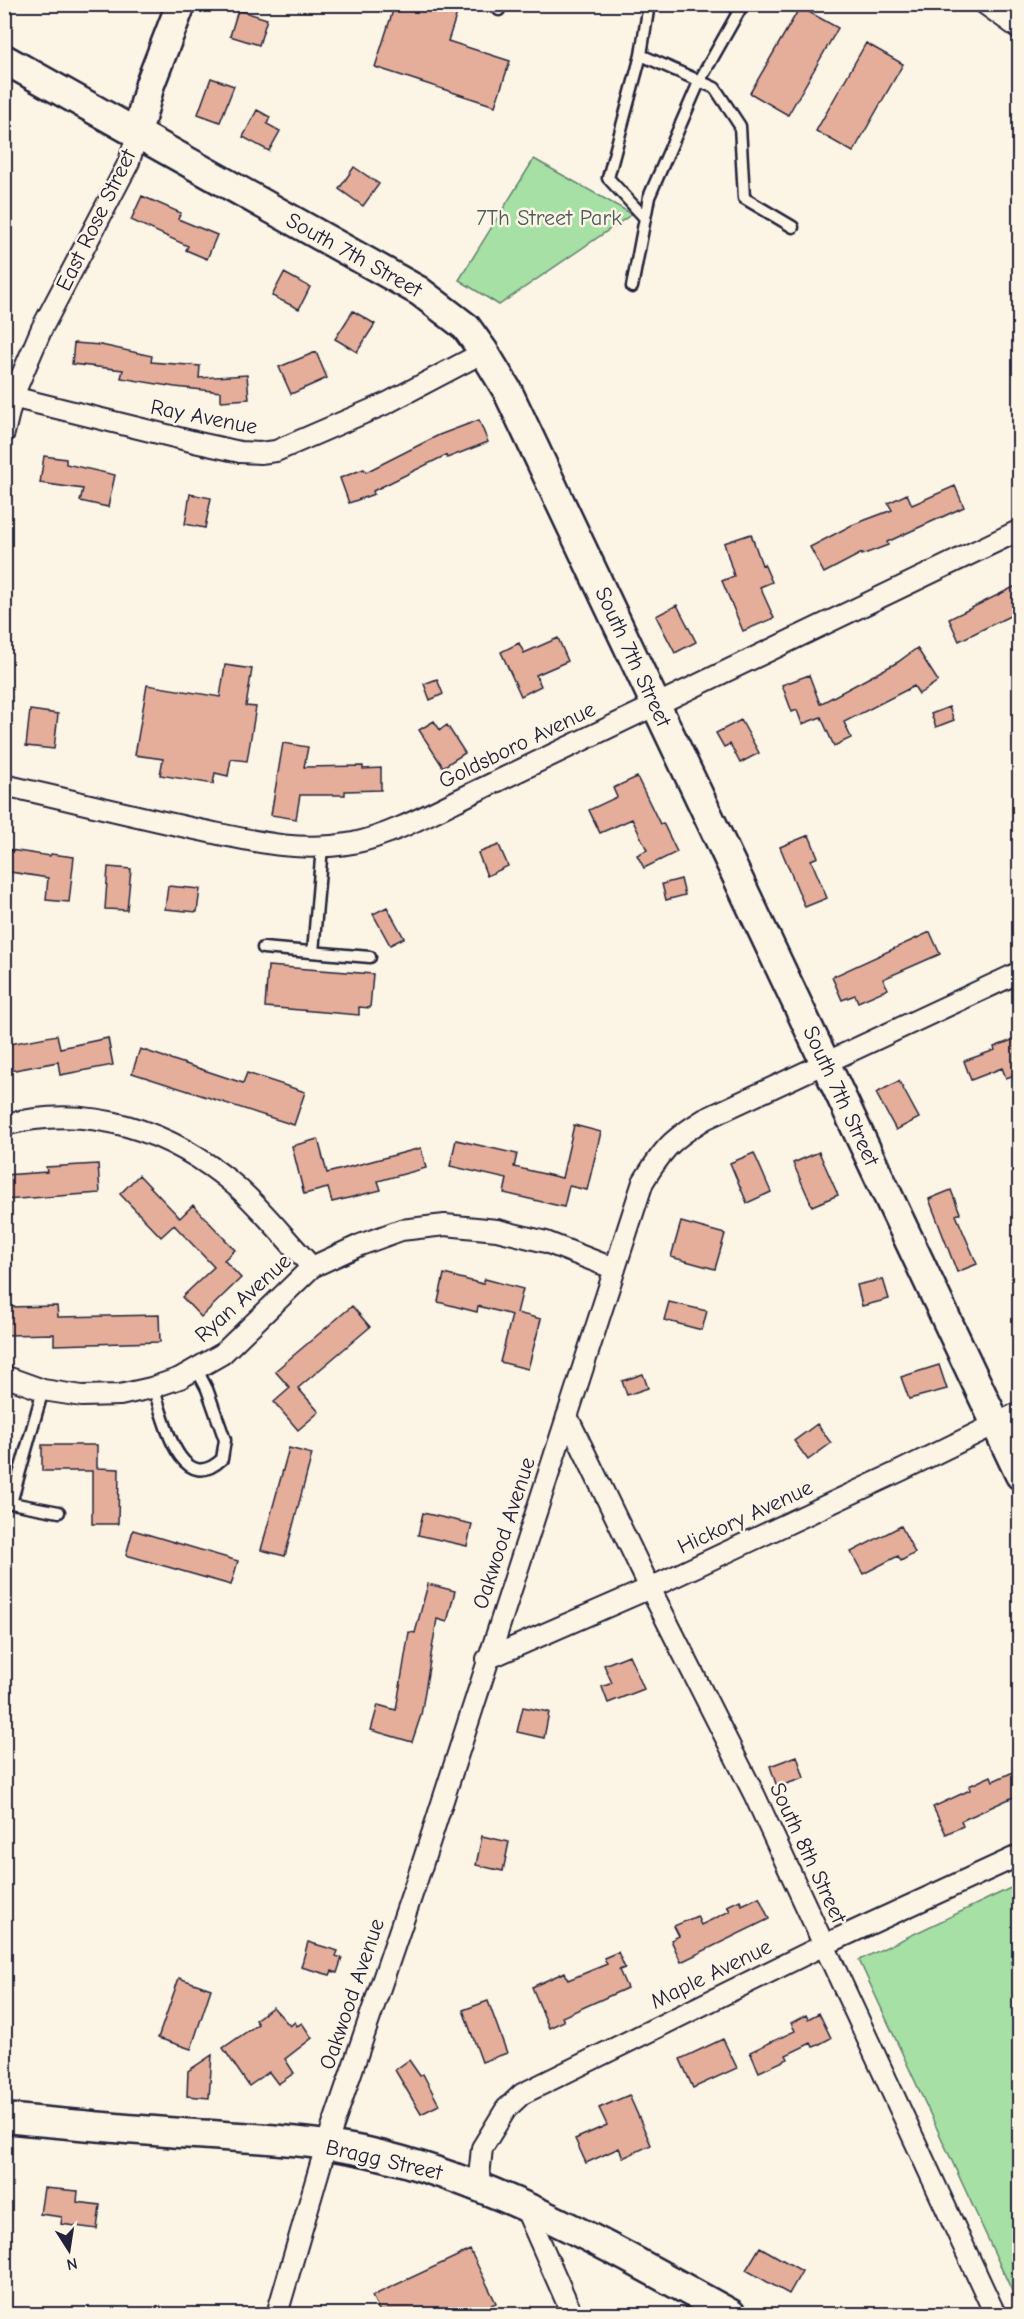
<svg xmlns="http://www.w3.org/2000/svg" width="1024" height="2319" viewBox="0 0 1024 2319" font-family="'Comic Neue',sans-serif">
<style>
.green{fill:#a6e0a5;stroke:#648170;stroke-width:1.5}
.building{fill:#e4ae9a;stroke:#22223b;stroke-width:1.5}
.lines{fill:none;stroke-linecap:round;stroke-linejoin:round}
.lane-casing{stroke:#22223b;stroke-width:15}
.street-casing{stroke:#22223b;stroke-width:24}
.secondary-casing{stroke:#22223b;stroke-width:33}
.lane{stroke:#fcf5e5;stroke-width:10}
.street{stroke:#fcf5e5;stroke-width:20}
.secondary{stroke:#fcf5e5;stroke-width:28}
.labels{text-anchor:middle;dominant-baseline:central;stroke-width:5;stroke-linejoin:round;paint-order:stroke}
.park-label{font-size:22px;fill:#4a5b5b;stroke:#fcf5e5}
.street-label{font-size:22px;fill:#22223b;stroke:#fcf5e5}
</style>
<rect width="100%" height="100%" fill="#fcf5e5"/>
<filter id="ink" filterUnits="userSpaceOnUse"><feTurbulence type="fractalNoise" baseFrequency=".0167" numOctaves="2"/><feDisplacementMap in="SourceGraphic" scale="12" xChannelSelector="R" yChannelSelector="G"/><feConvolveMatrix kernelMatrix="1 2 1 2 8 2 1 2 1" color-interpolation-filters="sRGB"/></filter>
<g filter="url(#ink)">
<!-- green -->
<path class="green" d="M534 159 632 214 499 305 459 280Z
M1019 1884V2306L859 1960Z"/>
<!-- building -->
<path class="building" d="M395 4H460L448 41 510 61 495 106 375 67Z
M800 7 838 28 788 115 750 93Z
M238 10 267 19 259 45 230 36Z
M866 43 903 64 853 152 816 131Z
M211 78 234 86 220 122 198 114Z
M257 110 270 117 267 124 280 131 269 151 243 137Z
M354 167 379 184 363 206 339 189Z
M142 196 181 213 178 219 217 235 207 259 186 250 188 246 131 220Z
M284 273 310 287 299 309 272 296Z
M353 311 375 324 357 352 335 339Z
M74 343 101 345 152 356 151 362 200 366 199 378 247 375 249 399 221 401V392L175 387 121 378 123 370 72 364Z
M316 352 327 378 291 394 279 367Z
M479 420 488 442 447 458 446 455 373 491 374 494 349 503 340 478 364 469 366 472 439 435Z
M44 456 66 459V464L115 475 108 507 80 501 83 489 40 483Z
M955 486 964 507 887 542 888 545 862 555V553L824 573 810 547 852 525 892 510 888 503 907 494 912 505Z
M190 494 211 498 205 528 185 524Z
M751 534 762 565 764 564 772 582 760 587 774 618 743 631 722 581 734 576 724 543Z
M1020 584V611L959 641 949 619Z
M677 605 696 642 675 653 656 616Z
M558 638 568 661 536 675 541 686 521 696 501 652 519 643 524 653Z
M917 648 938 681 919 694 914 686 844 722 851 738 834 746 821 717 802 724 797 710 792 712 782 685 809 675 820 704 898 662Z
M225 665 252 669 246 706 256 707 247 761 231 759 228 776 215 773 213 784 160 775 163 759 135 755 147 685 220 697Z
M437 679 443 694 430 700 424 684Z
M949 707 954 720 936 727 931 714Z
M30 710 58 714 54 749 26 746Z
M741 720 759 753 740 763 730 744 724 747 716 733Z
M434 721 440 730 447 725 465 753 443 767 419 730Z
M283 743 308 747 304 767 363 766V769L381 768V790L345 791V795H300L296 819 271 815Z
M637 777 660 824 663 823 677 852 644 868 637 855 647 850 632 819 600 833 589 810 617 797 613 788Z
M809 835 818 857 811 860 827 898 805 907 780 847Z
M499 845 508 866 487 876 478 853Z
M4 849 50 856 51 854 74 857 69 902 46 900 48 878 4 871Z
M108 867 131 869 127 910 105 909Z
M681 879 685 895 666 900 662 884Z
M168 886 200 889 197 912 165 909Z
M387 907 404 938 390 945 373 914Z
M930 932 940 954 883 979 888 989 858 1002 855 995 842 1000 832 977Z
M268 966 373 974 370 1008 359 1007V1015L265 1007Z
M57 1035 60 1048 108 1038 113 1065 60 1075 58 1062 4 1072V1045Z
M1020 1037V1073L1006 1078 1002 1068 971 1080 964 1061 995 1050 994 1047Z
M140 1049 243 1083 247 1073 305 1092 294 1125 132 1073Z
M899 1081 919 1118 896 1130 876 1093Z
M574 1125 601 1132 587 1190 569 1186 564 1207 504 1193 507 1179 450 1166 456 1140 517 1154 514 1167 562 1178Z
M318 1139 327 1173 421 1148 426 1168 378 1181 381 1190 332 1202 328 1188 304 1194 292 1146Z
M819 1152 838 1195 812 1206 793 1163Z
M754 1153 771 1192 747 1203 730 1163Z
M98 1164 100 1193 4 1200V1175L47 1172 46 1167Z
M139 1175 180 1218 193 1205 235 1250 224 1260 241 1278 201 1317 182 1297 214 1267 174 1225 161 1237 120 1194Z
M951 1190 960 1213 956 1215 977 1264 957 1272 929 1199Z
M681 1222 725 1234 715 1269 671 1257Z
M444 1274 483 1284 485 1279 523 1289 517 1313 541 1319 528 1369 500 1362 512 1315 478 1306 477 1312 438 1302Z
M883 1279 889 1299 862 1306 857 1285Z
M669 1302 707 1311 702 1330 664 1320Z
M57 1306 58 1317 159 1315 160 1342 54 1345V1334L6 1335V1307Z
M352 1306 370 1327 298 1388 319 1412 298 1430 274 1402 290 1388 275 1371Z
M939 1365 947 1389 909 1399 901 1377Z
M643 1374 648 1388 627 1395 622 1381Z
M817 1424 831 1443 808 1460 794 1441Z
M42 1445H97V1468L119 1469 118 1524H92V1471H42Z
M289 1448 312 1454 285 1556 261 1550Z
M423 1513 472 1524 467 1546 418 1535Z
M901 1526 915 1553 901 1561 898 1556 863 1574 851 1552Z
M133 1530 238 1561 231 1585 126 1555Z
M428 1584 455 1591 447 1622 437 1619 421 1715 412 1742 371 1730 378 1705 396 1710 409 1632 415 1633Z
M629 1655 644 1689 608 1703 602 1687 612 1683 604 1665Z
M523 1707 549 1712 544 1738 517 1732Z
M797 1756 804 1778 777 1787 770 1766Z
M1020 1769V1794L961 1821 963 1826 946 1834 933 1807 970 1790 969 1786 991 1776 993 1781Z
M482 1836 509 1842 503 1871 476 1865Z
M759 1897 769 1919 681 1962 671 1940 679 1936 674 1926 697 1916 701 1925 730 1911 727 1906 740 1900 742 1905Z
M308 1942 338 1951 336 1956 342 1958 337 1973 332 1971 330 1975 301 1967Z
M618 1952 625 1968 619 1970 627 1988 562 2017 564 2021 549 2028 532 1987 565 1972 568 1980 607 1964 604 1958Z
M179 1978 211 1989 191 2049 158 2038Z
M488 2001 507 2053 482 2062 463 2010Z
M273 2007 290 2026 295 2022 297 2026 302 2023 312 2038 285 2059 294 2073 278 2084 269 2072 249 2086 223 2048 258 2024 255 2020Z
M819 2013 831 2038 816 2046 813 2047 811 2043 786 2055 788 2059 759 2072 750 2052 795 2031 791 2023 806 2015 808 2019Z
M723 2039 737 2068 693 2088 680 2059Z
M212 2055 209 2098 187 2096 188 2071Z
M409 2060 420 2076 423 2074 439 2105 421 2114 395 2070Z
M629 2095 651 2145 623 2158 619 2148 586 2163 575 2139 607 2125 599 2108Z
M44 2188 78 2191 77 2202 100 2205 97 2229 61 2224 62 2217 40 2214Z
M760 2247 802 2271 789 2294 746 2270Z
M470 2250 496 2303 472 2314H381L372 2296Z"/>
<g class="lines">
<!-- lane casing -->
<g class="lane-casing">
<path id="lane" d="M499 10 501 4
M641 55 715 88 740 126 744 198 793 227
M645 218 608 178 641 55 649 4
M632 287 649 197 700 80 743 4
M263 948 370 957
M313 952 322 847
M153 1387C163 1414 179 1499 222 1459L225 1440 207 1389 196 1368
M4 1502 11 1503 43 1390
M11 1503 59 1512"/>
</g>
<!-- street casing -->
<g class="street-casing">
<path id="street" d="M985 4 1020 29
M4 395 199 443 240 452 260 453 276 451 387 403 484 352
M4 433 13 396 42 328 129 162 137 134
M4 785C70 800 135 816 200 830 254 841 297 853 353 843 392 836 446 805 483 788L1020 530
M4 1125C90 1103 171 1130 237 1187 264 1211 287 1241 312 1267
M4 1376 43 1390 82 1396 120 1395 151 1388 180 1378 222 1354 312 1267 360 1245 401 1230 445 1225 497 1230 546 1242 615 1269
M567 1416 650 1588 754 1794 995 2314
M487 1659 650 1588 902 1470 1020 1412
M478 2186 482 2148 506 2109 522 2094 824 1945 1020 1855
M524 2205 572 2314
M277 2314 326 2146 422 1865 643 1182C664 1148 671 1140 705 1119L1020 972"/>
</g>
<!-- secondary casing -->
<g class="secondary-casing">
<path id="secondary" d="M4 59 419 291 466 327 484 352 507 390 1020 1475
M137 134 150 84 181 4
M4 2118C68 2124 131 2130 195 2134 252 2138 310 2140 367 2152 499 2182 614 2250 731 2314"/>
</g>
<!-- lane -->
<use href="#lane" class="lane"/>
<!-- street -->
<use href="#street" class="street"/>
<!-- secondary -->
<use href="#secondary" class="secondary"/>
</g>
</g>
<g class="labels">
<!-- park labels -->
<g class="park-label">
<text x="549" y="218">7Th Street Park</text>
</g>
<!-- street labels -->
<g class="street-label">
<text transform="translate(96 220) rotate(-64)">East Rose Street</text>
<text transform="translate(354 255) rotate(29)">South 7th Street</text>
<text transform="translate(204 417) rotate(11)">Ray Avenue</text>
<text transform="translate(633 657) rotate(65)">South 7th Street</text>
<text transform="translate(517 745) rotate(-26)">Goldsboro Avenue</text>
<text transform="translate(841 1096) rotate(65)">South 7th Street</text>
<text transform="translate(243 1298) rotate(-42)">Ryan Avenue</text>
<text transform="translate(745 1517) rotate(-25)">Hickory Avenue</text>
<text transform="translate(504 1533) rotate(-72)">Oakwood Avenue</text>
<text transform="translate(808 1853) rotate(65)">South 8th Street</text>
<text transform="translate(711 1974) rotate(-26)">Maple Avenue</text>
<text transform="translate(352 1994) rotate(-71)">Oakwood Avenue</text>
<text transform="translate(384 2160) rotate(13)">Bragg Street</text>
</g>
</g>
<!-- margin -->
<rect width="1024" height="2319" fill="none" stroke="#fcf5e5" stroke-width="24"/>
<rect x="12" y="12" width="1000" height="2295" fill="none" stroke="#22223b" stroke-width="2" filter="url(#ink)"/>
<!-- north arrow -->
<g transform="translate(69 2250) rotate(168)" stroke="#fcf5e5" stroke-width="4.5" paint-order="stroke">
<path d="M0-4.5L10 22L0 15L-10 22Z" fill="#22223b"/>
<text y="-9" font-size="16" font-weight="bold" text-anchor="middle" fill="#22223b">N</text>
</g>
</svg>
